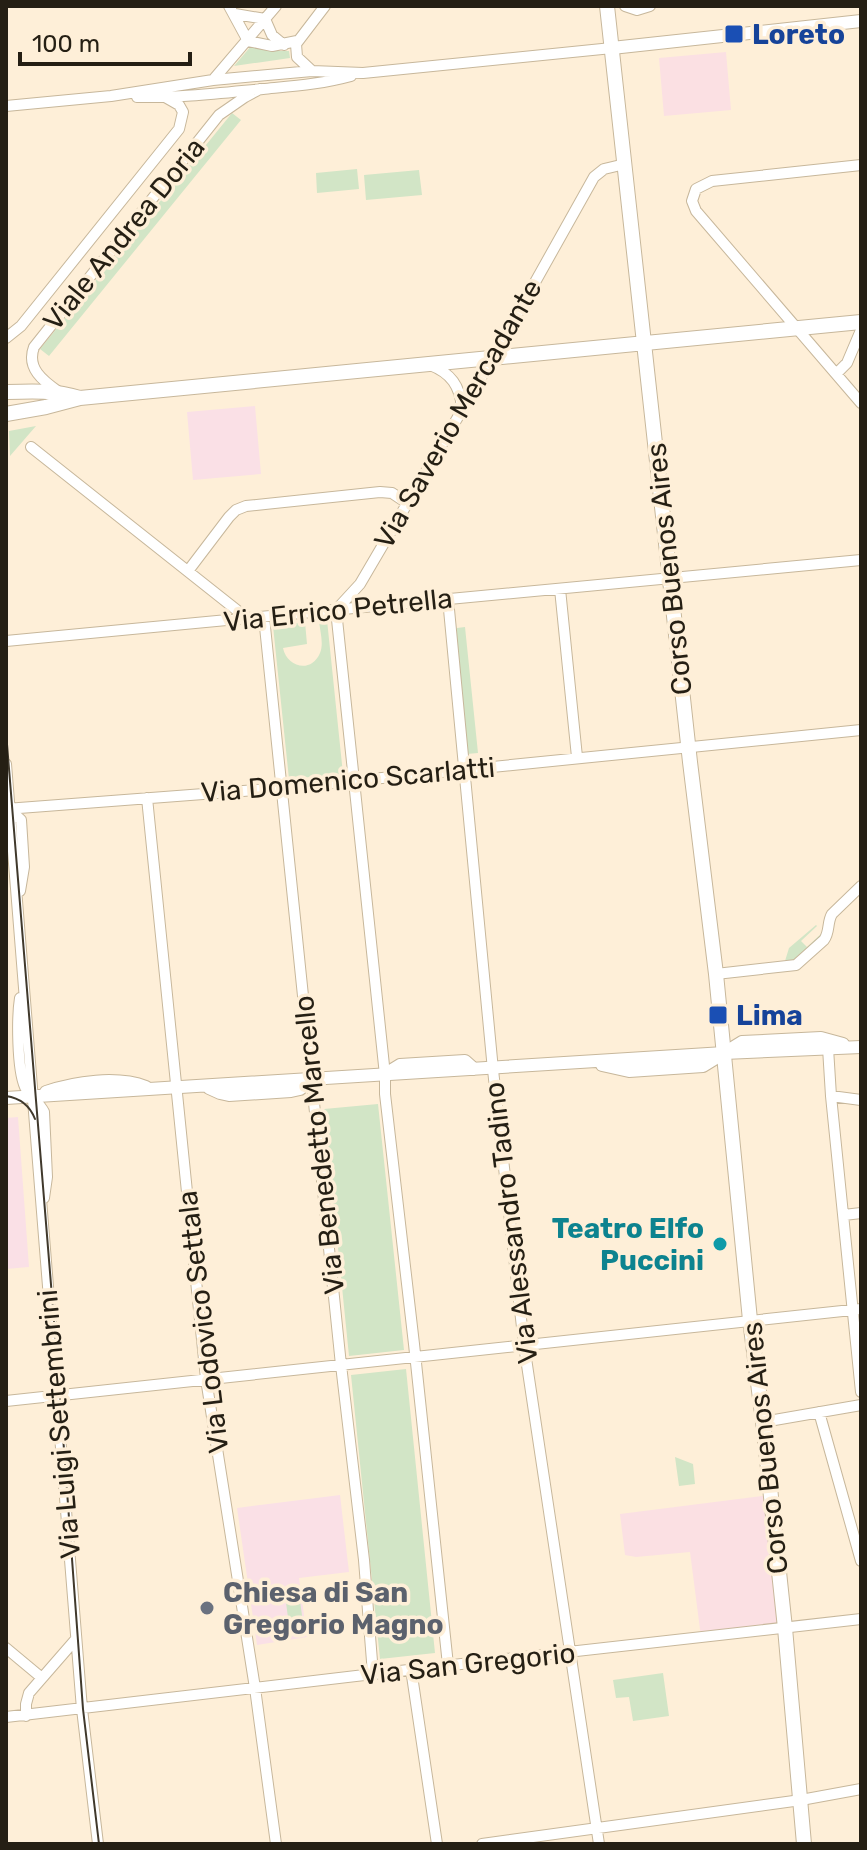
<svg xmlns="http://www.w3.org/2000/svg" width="867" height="1850" viewBox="0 0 867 1850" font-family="Rubik,sans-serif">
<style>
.commercial{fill:#fbe0e3}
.education{fill:#fae0e6}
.green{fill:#d2e5c6}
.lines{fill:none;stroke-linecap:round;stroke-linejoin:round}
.minor-casing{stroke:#c7b79b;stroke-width:12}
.tertiary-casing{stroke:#c7b79b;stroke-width:14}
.secondary-casing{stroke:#c7b79b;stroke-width:16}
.minor{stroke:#fff;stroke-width:10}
.tertiary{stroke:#fff;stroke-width:12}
.secondary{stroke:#fff;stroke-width:14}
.tram{stroke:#40392c;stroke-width:2}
.transit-dot{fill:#1a4fb4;stroke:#feefd8;stroke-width:3}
.culture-dot{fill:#0f9aa8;stroke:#feefd8;stroke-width:3}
.worship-dot{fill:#6b7280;stroke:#feefd8;stroke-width:3}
.labels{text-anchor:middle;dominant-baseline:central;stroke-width:7;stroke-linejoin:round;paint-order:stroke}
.transit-label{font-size:28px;font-weight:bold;fill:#164399;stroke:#feefd8;text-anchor:start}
.street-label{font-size:28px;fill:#251f14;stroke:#feefd8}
.culture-label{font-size:28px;font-weight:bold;fill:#0d838f;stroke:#feefd8;text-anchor:end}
.worship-label{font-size:28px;font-weight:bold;fill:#5b616d;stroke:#feefd8;text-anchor:start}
</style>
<rect width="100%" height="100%" fill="#feefd8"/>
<!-- commercial -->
<path class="commercial" d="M726 52 731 110 664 116 659 58Z
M770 1495 784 1628 701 1637 690 1552 636 1557 625 1555 620 1514Z"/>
<!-- education -->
<path class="education" d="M255 406 261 474 193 480 187 412Z
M18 1117 29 1267 6 1269V1118Z
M340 1495 349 1572 299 1578 307 1637 257 1645 237 1508Z"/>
<!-- green -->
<path class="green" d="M252 45 273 51H289L290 58 234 66Z
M232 113 241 120 49 356 40 349Z
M357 169 359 189 317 193 316 173Z
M419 170 422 195 366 200 364 175Z
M36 426 10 456 9 431Z
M327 620 343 774 289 779 273 626 305 622 307 644 283 648C287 667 311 674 320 653 324 644 320 631 319 621Z
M465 627 478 753 467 754 455 636 457 628Z
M816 925 817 926 801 941 807 947 823 932 824 933 799 959 786 963 785 961 789 948Z
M378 1104 404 1350 349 1356 324 1109Z
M406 1369 435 1653 380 1659 351 1375Z
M675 1457 693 1464 695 1484 679 1486Z
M298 1586 304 1630 290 1632 284 1588Z
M663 1673 669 1716 633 1721 629 1697 616 1698 613 1680Z"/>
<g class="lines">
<!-- minor casing -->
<g class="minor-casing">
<path id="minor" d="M229 6 248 41
M625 6 637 10 650 6
M235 14 265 19
M265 19 272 35 284 45
M248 41 272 46 297 41
M312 71 297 57 296 44 325 6
M213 80 276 6
M137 97C179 98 221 93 263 89 293 86 322 84 351 76
M6 106 111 96 213 80 312 71 363 73 612 48
M861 165 712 181 696 189 692 201 696 211 861 403
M6 338 21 326 179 129 183 112 179 105 165 97
M430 365C451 373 460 386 462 408
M836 374 847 363 861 330
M59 392C43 381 26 368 34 347L219 115 245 97 260 89
M31 447 248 619
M188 571 229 517 236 510 246 506 380 492 392 493 407 503
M560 589 577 757
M448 599 493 1070 524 1345 599 1844
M337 609 360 584 492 359 594 177 604 169 625 164
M336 610 385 1075V1094L414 1344 448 1665
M264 617 341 1365 364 1560 373 1674
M6 641 861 560
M6 764 82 1709 98 1844
M147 798 206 1379 255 1688 276 1844
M6 809 282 788 861 730
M9 809 21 820 24 867 20 891
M716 974 796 965 824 940C830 932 827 922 832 914L861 886
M20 998C17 1017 17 1069 25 1087 30 1097 39 1102 44 1112L47 1177 44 1198
M828 1048 831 1096 861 1392
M831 1096 861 1100
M844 1215 861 1213
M6 1401 861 1309
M819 1412 861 1561
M763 1422 861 1405
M6 1648 42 1678
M411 1669 437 1844
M26 1716V1704L29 1693 76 1639
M6 1717 373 1674 861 1619
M482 1844 801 1800 861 1789"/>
</g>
<!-- tertiary casing -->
<g class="tertiary-casing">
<path id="tertiary" d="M612 48 861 21
M602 1065 629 1071 703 1066 742 1042 821 1038 843 1044
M387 1073 400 1065 465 1061 474 1069
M209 1088 220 1093 229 1095 291 1091 300 1089 312 1079
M46 1092C75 1082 117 1076 146 1087
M6 1098 724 1053 861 1047"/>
</g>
<!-- secondary casing -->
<g class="secondary-casing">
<path id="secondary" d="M607 6 690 762 716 974 750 1320 763 1422 785 1628 804 1844
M6 392C32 391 55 390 80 398
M6 414 46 407 80 398 861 322"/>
</g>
<!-- minor -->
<use href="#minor" class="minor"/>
<!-- tertiary -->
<use href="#tertiary" class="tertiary"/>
<!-- secondary -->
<use href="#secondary" class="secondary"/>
<!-- tram -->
<path class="tram" d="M6 732 60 1395 83 1709 99 1844
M6 1096C20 1098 30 1106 35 1119"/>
</g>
<!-- markers -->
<g class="transit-dot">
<rect x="724" y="24" width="20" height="20" rx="4"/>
<rect x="708" y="1005" width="20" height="20" rx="4"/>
</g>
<circle class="culture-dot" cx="720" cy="1244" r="8"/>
<circle class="worship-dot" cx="207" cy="1608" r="8"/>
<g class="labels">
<!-- transit labels -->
<g class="transit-label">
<text x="752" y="34">Loreto</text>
<text x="736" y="1015">Lima</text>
</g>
<!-- street labels -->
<g class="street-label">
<text transform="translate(124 234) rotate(-51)">Viale Andrea Doria</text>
<text transform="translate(458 414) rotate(-60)">Via Saverio Mercadante</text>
<text transform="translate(669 569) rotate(-96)">Corso Buenos Aires</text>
<text transform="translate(338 610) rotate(-6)">Via Errico Petrella</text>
<text transform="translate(348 780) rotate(-5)">Via Domenico Scarlatti</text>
<text transform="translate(319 1145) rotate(-96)">Via Benedetto Marcello</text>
<text transform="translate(511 1223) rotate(-97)">Via Alessandro Tadino</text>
<text transform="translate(203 1322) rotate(-97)">Via Lodovico Settala</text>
<text transform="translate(59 1424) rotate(-95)">Via Luigi Settembrini</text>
<text transform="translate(765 1448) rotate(-96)">Corso Buenos Aires</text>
<text transform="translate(468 1664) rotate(-6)">Via San Gregorio</text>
</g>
<!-- culture labels -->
<g class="culture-label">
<text x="704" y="1228">Teatro Elfo<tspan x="704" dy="32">Puccini</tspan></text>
</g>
<!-- worship labels -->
<g class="worship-label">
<text x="223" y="1592">Chiesa di San<tspan x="223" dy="32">Gregorio Magno</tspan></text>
</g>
</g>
<!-- border -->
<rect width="867" height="1850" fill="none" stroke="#251f14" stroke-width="16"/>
<!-- scale -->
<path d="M20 52v12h170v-12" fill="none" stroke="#251f14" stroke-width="4"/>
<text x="32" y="52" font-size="24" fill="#251f14" stroke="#feefd8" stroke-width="6" paint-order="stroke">100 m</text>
</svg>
